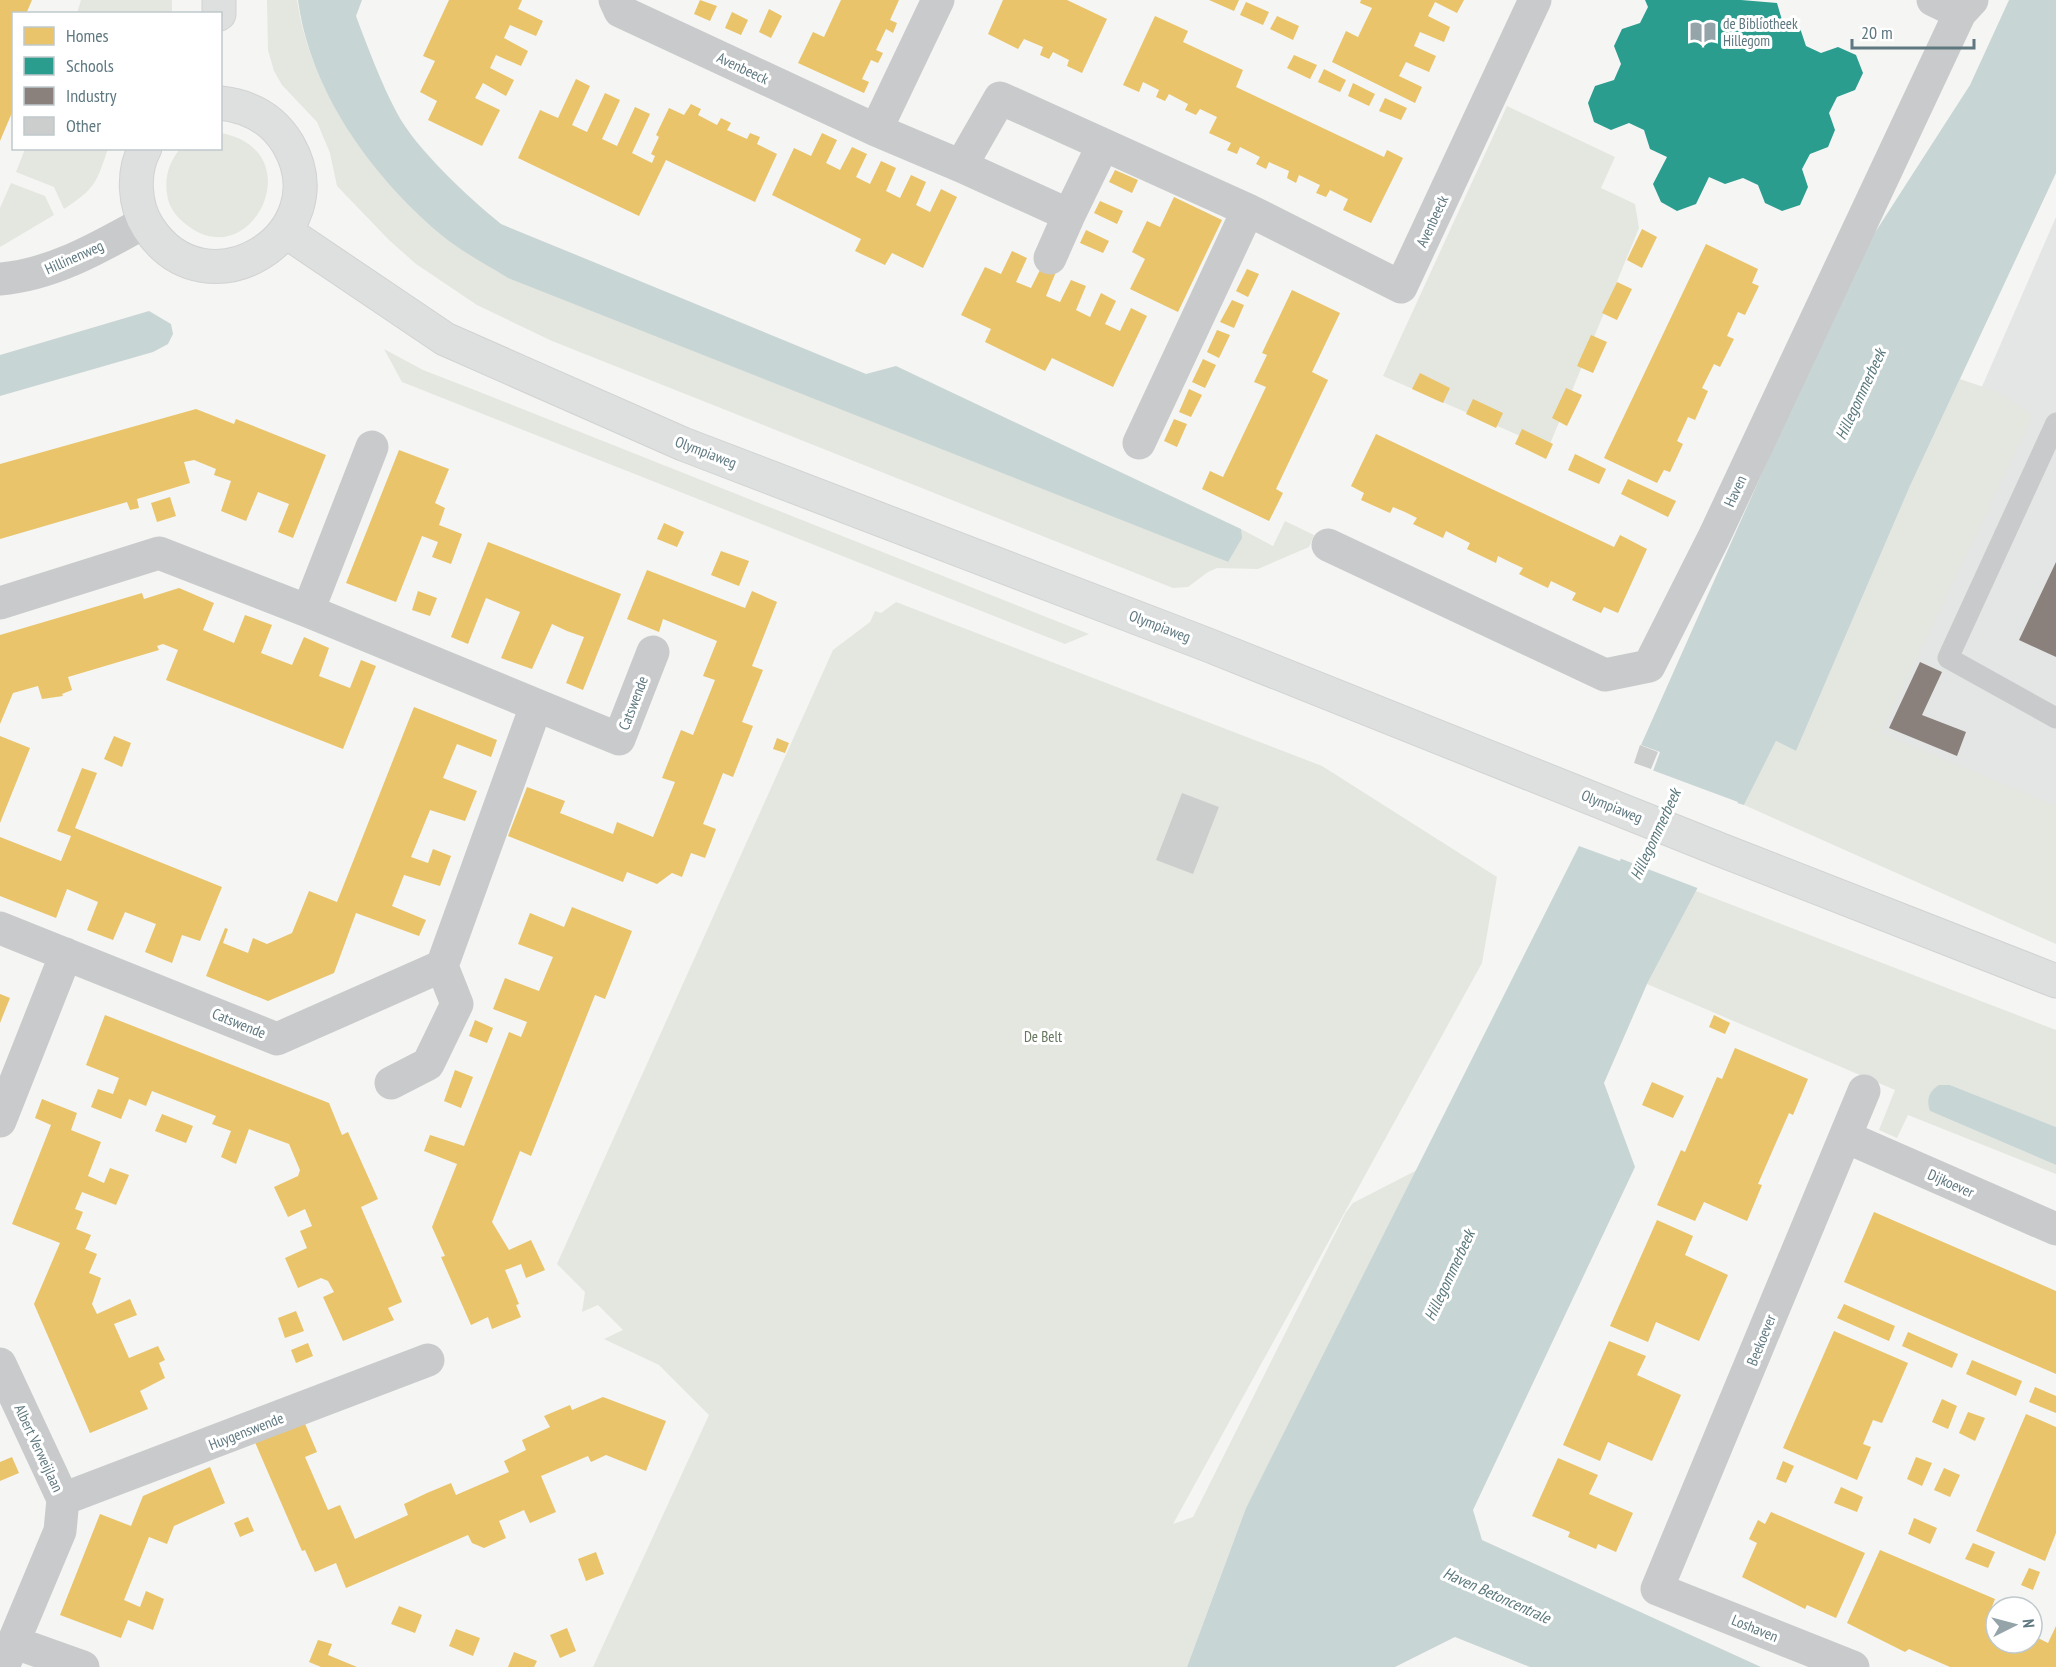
<svg xmlns="http://www.w3.org/2000/svg" width="2056" height="1667" viewBox="0 0 2056 1667" font-family="'PT Sans Narrow',sans-serif">
<style>
.built{fill:#e4e6e6}
.green{fill:#e4e7e0}
.water{fill:#c8d5d5}
.pier{fill:#f5f5f3}
.homes{fill:#e9c46a}
.schools{fill:#2a9d8f}
.industry{fill:#8a817c}
.building{fill:#cccece}
.lines{fill:none;stroke-linecap:round;stroke-linejoin:round}
.secondary-casing{stroke:#d1d3d3;stroke-width:35}
.lane{stroke:#c9cacb;stroke-width:21}
.street{stroke:#c9cacb;stroke-width:33}
.secondary{stroke:#dedfdf;stroke-width:33}
.labels{text-anchor:middle;dominant-baseline:central;stroke-width:6;stroke-linejoin:round;paint-order:stroke}
.poi-label{font-size:15px;fill:#5f7880;stroke:#fff;text-anchor:start}
.street-label{font-size:15px;fill:#5f7880;stroke:#fff}
.park-label{font-size:15px;fill:#67775e;stroke:#fff}
.water-label{font-size:16px;font-style:italic;fill:#5a787c;stroke:#fff}
</style>
<rect width="100%" height="100%" fill="#f5f5f3"/>
<!-- built -->
<path class="built" d="M2056 217V890L1802 799Z"/>
<!-- green -->
<path class="green" d="M81 0H172V13H77Z
M267 0H297C309 82 357 149 412 207L1227 562 1241 538V529L1273 546 1285 521 1314 535 1309 547 1258 569 1217 568 1208 572 1188 587 1173 588 552 341 477 305 416 264 389 240 337 186 330 153 317 122 282 85 274 71 268 50Z
M1507 106 1615 157 1601 188 1635 204 1639 228 1550 444 1541 445 1383 376Z
M221 133C310 150 256 267 194 230 183 223 174 215 169 203 163 183 167 164 180 149L220 148Z
M25 149V148L108 149C96 183 96 188 64 209L54 187 16 172Z
M11 183 45 196 54 215 0 247V208Z
M384 349 423 370 472 389 1089 634 1065 644 402 382Z
M1960 379 1998 392 2033 415 1881 733 2056 806V944L1744 805 1776 741 1796 751 1910 486Z
M896 602 1322 766 1497 877 1482 963 1173 1524 1193 1517 1346 1212 1353 1203 1419 1169 1246 1508 1187 1667H593L709 1415 659 1365 604 1339 623 1330 598 1305 582 1312 585 1292 557 1264 833 650 870 622 875 611 881 613Z
M1696 891 2056 1030V1127L1950 1085 1930 1111 2056 1165V1174L1908 1115 1897 1138 1879 1130 1895 1090 1647 984Z"/>
<!-- water -->
<path class="water" d="M298 0H362L356 16C368 48 381 83 397 113 416 149 469 198 501 224L866 374 896 366 1241 529 1242 538 1228 562 508 278C486 264 460 251 439 233 371 175 310 91 298 0Z
M2009 0H2056V173L1910 486 1796 751 1776 741 1744 805 1737 803 1696 891 1647 984 1604 1083 1635 1167 1473 1510 1482 1540 1761 1667H1530L1455 1637 1395 1667H1187L1246 1508 1579 846 1620 861 1660 752 1641 745 1856 262 1970 85Z
M149 311 171 324 173 334 168 344 153 352 0 396V355Z
M1939 1085H1950L2056 1127V1165L1930 1111C1926 1100 1929 1091 1939 1085Z"/>
<!-- pier -->
<path class="pier" d="M1652 770 1738 802 1700 889 1619 858Z"/>
<!-- homes -->
<path class="homes" d="M0 0H32L26 14H14V108L0 141Z
M449 0H522L518 9 543 21 536 36 510 25 504 38 528 51 521 66 496 55 490 68 514 80 506 96 483 83 475 98 500 110 482 146 428 120 437 101 420 92 435 61 423 56Z
M700 0 717 6 710 21 694 14Z
M841 0H899L890 20 897 23 893 33 886 29 876 50 883 53 878 63 871 60 862 79 869 82 864 93 798 63 813 32 824 37Z
M1003 0H1067L1107 19 1082 73 1067 66 1069 60 1053 52 1049 59 1040 55 1043 47 1024 39 1018 49 988 34Z
M1209 0H1239L1234 11Z
M1361 0H1464L1457 13 1435 2 1428 16 1450 27 1444 42 1420 32 1414 46 1436 56 1429 72 1406 62 1399 76 1422 87 1415 103 1332 62 1346 31 1358 37 1372 8 1360 3Z
M1246 2 1269 12 1263 25 1240 15Z
M769 9 782 16 771 38 759 32Z
M732 12 748 20 741 35 725 28Z
M1155 16 1188 31 1183 42 1243 70 1236 87 1384 157 1387 150 1403 158 1371 223 1343 210 1348 199 1330 190 1326 197 1316 193 1320 185 1299 175 1296 183 1287 178 1289 171 1269 162 1266 169 1256 164 1260 157 1240 147 1237 154 1227 150 1231 143 1209 133 1217 117 1200 109 1196 115 1185 110 1188 104 1169 94 1165 101 1156 97 1159 90 1143 82 1139 92 1123 85Z
M1277 16 1299 26 1293 40 1270 29Z
M1294 55 1317 65 1310 79 1287 68Z
M1324 69 1346 80 1340 92 1318 82Z
M576 79 590 86 572 125 587 132 605 93 620 100 602 139 617 146 635 107 650 114 632 153 652 163 655 156 651 154 659 137 656 135 669 108 684 115 691 104 701 109 698 115 717 125 721 118 731 123 727 130 747 139 750 133 760 137 757 144 777 154 755 202 666 160 639 216 518 158 540 110 558 118Z
M1353 83 1375 94 1369 106 1348 96Z
M1385 98 1407 108 1401 120 1379 111Z
M822 133 837 140 826 163 840 170 852 147 867 154 856 177 870 184 881 161 896 168 886 191 900 198 911 175 926 182 916 205 930 212 941 189 957 197 923 268 892 253 885 265 855 251 861 239 772 195 794 148 811 156Z
M1115 170 1138 180 1132 193 1109 182Z
M1174 197 1222 220 1178 312 1130 289 1145 259 1132 252 1147 221 1160 227Z
M1100 201 1123 211 1117 224 1094 213Z
M1642 229 1657 237 1642 268 1627 260Z
M1086 230 1109 241 1103 253 1080 243Z
M1706 244 1758 269 1752 283 1759 286 1745 315 1738 312 1727 336 1734 339 1720 367 1714 364 1702 388 1708 391 1695 420 1688 417 1677 441 1683 444 1670 472 1664 470 1657 483 1604 458Z
M1012 251 1027 258 1016 282 1031 288 1042 266 1056 272 1046 296 1060 302 1071 280 1086 286 1076 310 1090 317 1101 293 1116 301 1105 324 1120 331 1131 308 1147 316 1113 387 1052 358 1045 371 985 342 991 329 961 315 985 267 1001 274Z
M1247 269 1259 274 1248 297 1236 291Z
M1617 282 1632 289 1617 320 1602 313Z
M1292 290 1340 313 1312 372 1328 380 1276 489 1283 493 1269 521 1202 489 1210 471 1223 477 1266 387 1254 382 1267 355 1262 353Z
M1232 300 1244 305 1234 328 1220 322Z
M1217 330 1230 335 1219 358 1207 352Z
M1591 335 1607 342 1593 373 1577 366Z
M1203 359 1216 365 1205 388 1192 382Z
M1420 373 1450 388 1443 403 1412 389Z
M1566 388 1582 395 1567 426 1552 418Z
M1189 389 1202 395 1191 417 1179 412Z
M1473 399 1503 413 1496 428 1466 414Z
M196 409 234 424 236 419 326 455 293 538 278 532 289 504 258 492 246 521 221 511 231 481 214 475 216 469 194 460 184 462 190 483 137 499 139 508 130 510 127 502 0 539V464Z
M1174 419 1187 424 1177 447 1164 441Z
M1522 429 1553 444 1546 459 1515 444Z
M1376 434 1614 547 1620 535 1647 549 1618 613 1604 607 1601 613 1572 600 1576 593 1551 581 1548 588 1519 574 1523 568 1510 562 1498 556 1496 563 1467 549 1470 543 1446 531 1443 538 1413 524 1417 518 1405 512 1393 507 1390 513 1361 500 1364 493 1351 486Z
M399 450 449 469 435 503 445 508 439 525 462 534 451 564 432 557 438 542 422 536 396 602 346 583Z
M1575 454 1606 469 1599 484 1568 470Z
M1628 479 1676 501 1668 517 1621 494Z
M170 497 176 516 157 522 151 503Z
M664 523 684 532 677 547 657 539Z
M488 542 621 594 583 690 566 683 584 637 567 631 552 624 532 669 501 658 520 612 486 598 468 644 451 637Z
M721 551 749 561 739 586 711 575Z
M647 570 745 608 752 591 777 602 752 666 763 670 742 722 753 726 733 777 723 773 703 824 716 829 705 858 691 853 682 877 672 873 657 884 627 872 623 882 508 836 527 787 565 801 560 813 613 834 617 822 653 837 675 782 662 778 681 730 693 735 715 680 703 676 717 641 663 619 659 632 627 619Z
M179 588 214 603 203 630 234 643 245 615 272 625 261 653 292 665 304 637 329 648 319 676 350 688 361 660 376 666 343 749 166 680 178 650 163 644 157 646 159 650 68 677 72 690 62 694 63 696 42 699 38 686 13 693 0 724V635L142 593 144 599Z
M418 591 437 598 430 616 412 610Z
M414 707 497 740 491 757 457 744 443 778 477 791 465 821 430 810 411 857 428 863 433 849 451 856 440 886 404 875 392 906 426 920 419 936 356 913 334 973 268 1001 206 976 225 928 228 929 223 943 248 953 253 938 267 944 292 933 309 891 337 902Z
M0 736 30 748 0 823Z
M114 736 131 743 122 767 104 759Z
M777 738 789 743 785 753 773 749Z
M82 768 97 773 75 828 222 887 200 941 182 935 172 963 145 952 156 924 125 912 113 940 87 930 98 902 67 889 56 918 0 896V837L61 861 71 836 57 831Z
M572 907 632 931 605 999 595 995 531 1156 520 1151 492 1222 509 1250 531 1240 545 1270 526 1278 521 1264 505 1270 519 1304 516 1305 521 1317 492 1329 488 1317 471 1325 441 1257 445 1256 432 1227 457 1164 424 1151 430 1135 464 1146 509 1032 521 1037 527 1022 493 1009 505 978 539 991 553 957 518 944 530 913 564 927Z
M0 994 10 998 0 1023Z
M105 1015 329 1103 342 1135 348 1132 378 1199 361 1207 402 1302 388 1308 394 1320 343 1341 323 1297 334 1292 328 1281 321 1278 298 1288 285 1258 307 1248 300 1231 312 1226 305 1209 288 1217 274 1187 298 1176 300 1170 289 1144 249 1129 236 1164 221 1157 231 1131 212 1124 216 1116 152 1091 146 1106 129 1099 121 1119 91 1107 98 1089 113 1094 119 1078 86 1065Z
M1714 1015 1730 1023 1725 1034 1709 1027Z
M475 1020 493 1028 487 1043 469 1036Z
M1735 1048 1808 1079 1793 1115 1789 1113 1758 1184 1762 1185 1747 1221 1704 1202 1695 1221 1657 1205 1681 1150 1685 1152 1717 1077 1722 1079Z
M455 1070 473 1077 461 1108 444 1101Z
M1652 1082 1684 1096 1673 1118 1642 1105Z
M42 1099 77 1113 71 1130 101 1142 88 1176 104 1183 110 1168 129 1175 116 1205 82 1192 75 1209 83 1212 76 1229 91 1235 85 1249 97 1254 89 1273 101 1278 92 1304 97 1314 130 1299 137 1315 114 1324 129 1358 158 1346 165 1360 159 1363 165 1378 140 1391 148 1409 90 1433 34 1304 60 1243 12 1224 51 1125 35 1118Z
M162 1114 193 1126 186 1143 155 1131Z
M1874 1212 2056 1291V1374L1844 1282Z
M1657 1220 1693 1236 1685 1255 1728 1275 1699 1341 1656 1322 1648 1342 1610 1326Z
M1844 1304 1895 1326 1889 1341 1837 1318Z
M296 1311 304 1331 285 1338 278 1318Z
M1834 1331 1908 1363 1882 1423 1873 1420 1863 1444 1871 1447 1857 1480 1783 1448Z
M1908 1332 1958 1354 1952 1368 1902 1346Z
M1609 1341 1646 1356 1637 1375 1681 1395 1652 1461 1608 1442 1600 1461 1563 1445Z
M308 1343 313 1356 296 1363 291 1350Z
M1972 1360 2022 1381 2016 1396 1966 1374Z
M2035 1387 2056 1396V1413L2029 1402Z
M603 1397 666 1421 646 1471 606 1455 591 1462 588 1456 541 1476 556 1512 530 1523 524 1510 499 1521 506 1538 484 1548 472 1543 468 1535 346 1588 336 1563 315 1572 305 1550 302 1551 254 1440 303 1419 317 1452 305 1457 328 1510 340 1505 355 1539 408 1515 404 1504 427 1493 451 1483 456 1495 509 1472 504 1461 526 1450 522 1440 550 1427 544 1416 570 1405 572 1410Z
M1942 1399 1957 1406 1948 1429 1932 1422Z
M1968 1412 1985 1418 1975 1441 1959 1433Z
M2026 1414 2056 1427V1533L2045 1561 1976 1531Z
M12 1457 19 1473 0 1481V1462Z
M1916 1457 1932 1463 1922 1486 1907 1479Z
M1558 1458 1598 1475 1589 1494 1633 1513 1616 1552 1598 1544 1596 1549 1568 1537 1570 1532 1532 1516Z
M1783 1461 1794 1466 1786 1483 1776 1479Z
M210 1467 225 1503 174 1526 167 1544 149 1537 124 1600 140 1607 146 1591 164 1599 153 1630 128 1620 121 1638 60 1615 100 1514 131 1526 143 1496Z
M1944 1468 1960 1475 1950 1497 1934 1490Z
M1841 1487 1863 1497 1857 1512 1834 1503Z
M1771 1512 1865 1553 1836 1618 1807 1605 1805 1609 1742 1577 1757 1543 1749 1539 1758 1520 1765 1524Z
M248 1517 254 1531 240 1537 234 1523Z
M1914 1518 1937 1528 1930 1544 1908 1534Z
M1973 1543 1995 1552 1988 1568 1965 1559Z
M1880 1550 1995 1599 1988 1617 1996 1620V1643H2032V1635L2048 1643 2056 1626V1667H1950L1909 1649 1905 1652 1847 1623Z
M596 1552 604 1574 586 1581 578 1559Z
M2029 1568 2040 1572 2033 1590 2021 1585Z
M399 1606 422 1615 415 1633 391 1624Z
M567 1628 576 1651 560 1658 550 1635Z
M456 1629 480 1638 473 1656 449 1646Z
M318 1640 332 1644 328 1655 357 1667H321L309 1662Z
M514 1652 537 1661 534 1667H508Z"/>
<!-- schools -->
<path class="schools" d="M1645 0H1741L1777 3 1782 20 1800 28 1806 46 1821 53 1838 47 1856 55 1863 73 1855 90 1837 97 1829 113 1835 130 1828 147 1810 154 1802 169 1808 187 1800 205 1782 211 1765 203 1758 185 1743 178 1725 184 1709 177 1696 204 1677 211 1661 202 1653 184 1667 157 1650 149 1644 130 1629 123 1611 130 1594 122 1588 103 1595 86 1614 80 1621 64 1614 46 1622 29 1640 23 1648 7Z"/>
<!-- industry -->
<path class="industry" d="M2056 562V657L2019 640Z
M1920 662 1942 672 1922 715 1966 732 1957 756 1889 728Z"/>
<!-- building -->
<path class="building" d="M1640 745 1658 752 1651 769 1634 763Z
M1182 793 1219 807 1193 874 1156 860Z"/>
<g class="lines">
<!-- secondary casing -->
<g class="secondary-casing">
<path id="secondary" d="M219 14V0
M145 148C132 172 134 205 148 227 206 318 341 235 288 144 273 119 249 106 220 103
M285 231 445 339 683 444 1208 645 1721 850 2056 981"/>
</g>
<!-- lane -->
<path class="lane" d="M2056 423 1948 658 2056 718"/>
<!-- street -->
<path class="street" d="M615 0 620 11 876 130 961 166 1000 98 1248 210 1401 287 1535 0
M1933 0 1960 13
M876 130 938 0
M961 166 1069 215 1103 145
M1050 258 1069 215
M0 279C52 275 100 247 145 222
M1139 443 1248 210
M1328 545 1605 675 1649 666 1714 537 1960 13 1972 0
M0 603 159 553 308 611 619 739 653 652
M308 611 372 447
M0 928 277 1039 442 966 536 706
M391 1083 428 1064 457 1004 442 966
M0 1121 66 954
M1846 1137 2056 1229
M0 1364 63 1499 60 1531 3 1667
M63 1499 428 1360
M13 1642 83 1667
M1853 1667 1657 1589 1864 1091"/>
<!-- secondary -->
<use href="#secondary" class="secondary"/>
</g>
<!-- icons -->
<defs>
<g id="library-bare" transform="scale(2.07)"><path d="M-6-4Q-3-5.5-.7-3.5V5Q-3 3-6 4ZM6-4Q3-5.5 .7-3.5V5Q3 3 6 4Z" fill="#94a4a8" stroke="#fff" stroke-width="2.5" paint-order="stroke"/></g>
</defs>
<g fill-rule="evenodd">
<use href="#library-bare" x="1703" y="32"/>
</g>
<g class="labels">
<!-- poi labels -->
<g class="poi-label">
<text x="1723" y="23">de Bibliotheek<tspan x="1723" dy="17">Hillegom</tspan></text>
</g>
<!-- street labels -->
<g class="street-label">
<text transform="translate(743 68) rotate(25)">Avenbeeck</text>
<text transform="translate(1432 221) rotate(-65)">Avenbeeck</text>
<text transform="translate(74 257) rotate(-24)">Hillinenweg</text>
<text transform="translate(706 452) rotate(21)">Olympiaweg</text>
<text transform="translate(1735 491) rotate(-65)">Haven</text>
<text transform="translate(1160 626) rotate(21)">Olympiaweg</text>
<text transform="translate(633 703) rotate(-69)">Catswende</text>
<text transform="translate(1612 806) rotate(22)">Olympiaweg</text>
<text transform="translate(239 1023) rotate(22)">Catswende</text>
<text transform="translate(1951 1183) rotate(24)">Dijkoever</text>
<text transform="translate(1761 1340) rotate(-68)">Beekoever</text>
<text transform="translate(246 1431) rotate(-21)">Huygenswende</text>
<text transform="translate(39 1448) rotate(65)">Albert Verweijlaan</text>
<text transform="translate(1755 1628) rotate(22)">Loshaven</text>
</g>
<!-- park labels -->
<g class="park-label">
<text x="1043" y="1036">De Belt</text>
</g>
<!-- water labels -->
<g class="water-label">
<text transform="translate(1860 394) rotate(-65)">Hillegommerbeek</text>
<text transform="translate(1655 834) rotate(-65)">Hillegommerbeek</text>
<text transform="translate(1449 1275) rotate(-65)">Hillegommerbeek</text>
<text transform="translate(1497 1595) rotate(24)">Haven Betoncentrale</text>
</g>
</g>
<!-- legend -->
<rect x="12" y="12" width="210" height="138" fill="#ffffff" stroke="#bfc9cc" stroke-width="1.5"/>
<rect x="24" y="27" width="30" height="18" fill="#e9c46a" stroke="#bfc9cc" stroke-width="1.5"/>
<text x="66" y="42" font-size="18" fill="#5f7880">Homes</text>
<rect x="24" y="57" width="30" height="18" fill="#2a9d8f" stroke="#bfc9cc" stroke-width="1.5"/>
<text x="66" y="72" font-size="18" fill="#5f7880">Schools</text>
<rect x="24" y="87" width="30" height="18" fill="#8a817c" stroke="#bfc9cc" stroke-width="1.5"/>
<text x="66" y="102" font-size="18" fill="#5f7880">Industry</text>
<rect x="24" y="117" width="30" height="18" fill="#cccece" stroke="#bfc9cc" stroke-width="1.5"/>
<text x="66" y="132" font-size="18" fill="#5f7880">Other</text>
<!-- north arrow -->
<g transform="translate(2014 1625) rotate(84)"><circle r="28" fill="#ffffff" stroke="#bfc9cc" stroke-width="1.5"/>
<path d="M0-4.5L10 22L0 15L-10 22Z" fill="#94a4a8"/>
<text y="-9" font-size="16" font-weight="bold" text-anchor="middle" fill="#5f7880">N</text>
</g>
<!-- scale -->
<path d="M1852 39v9h122v-9" fill="none" stroke="#5f7880" stroke-width="3"/>
<text x="1861" y="39" font-size="18" fill="#5f7880" stroke="#ffffff" stroke-width="4.5" paint-order="stroke">20 m</text>
</svg>
